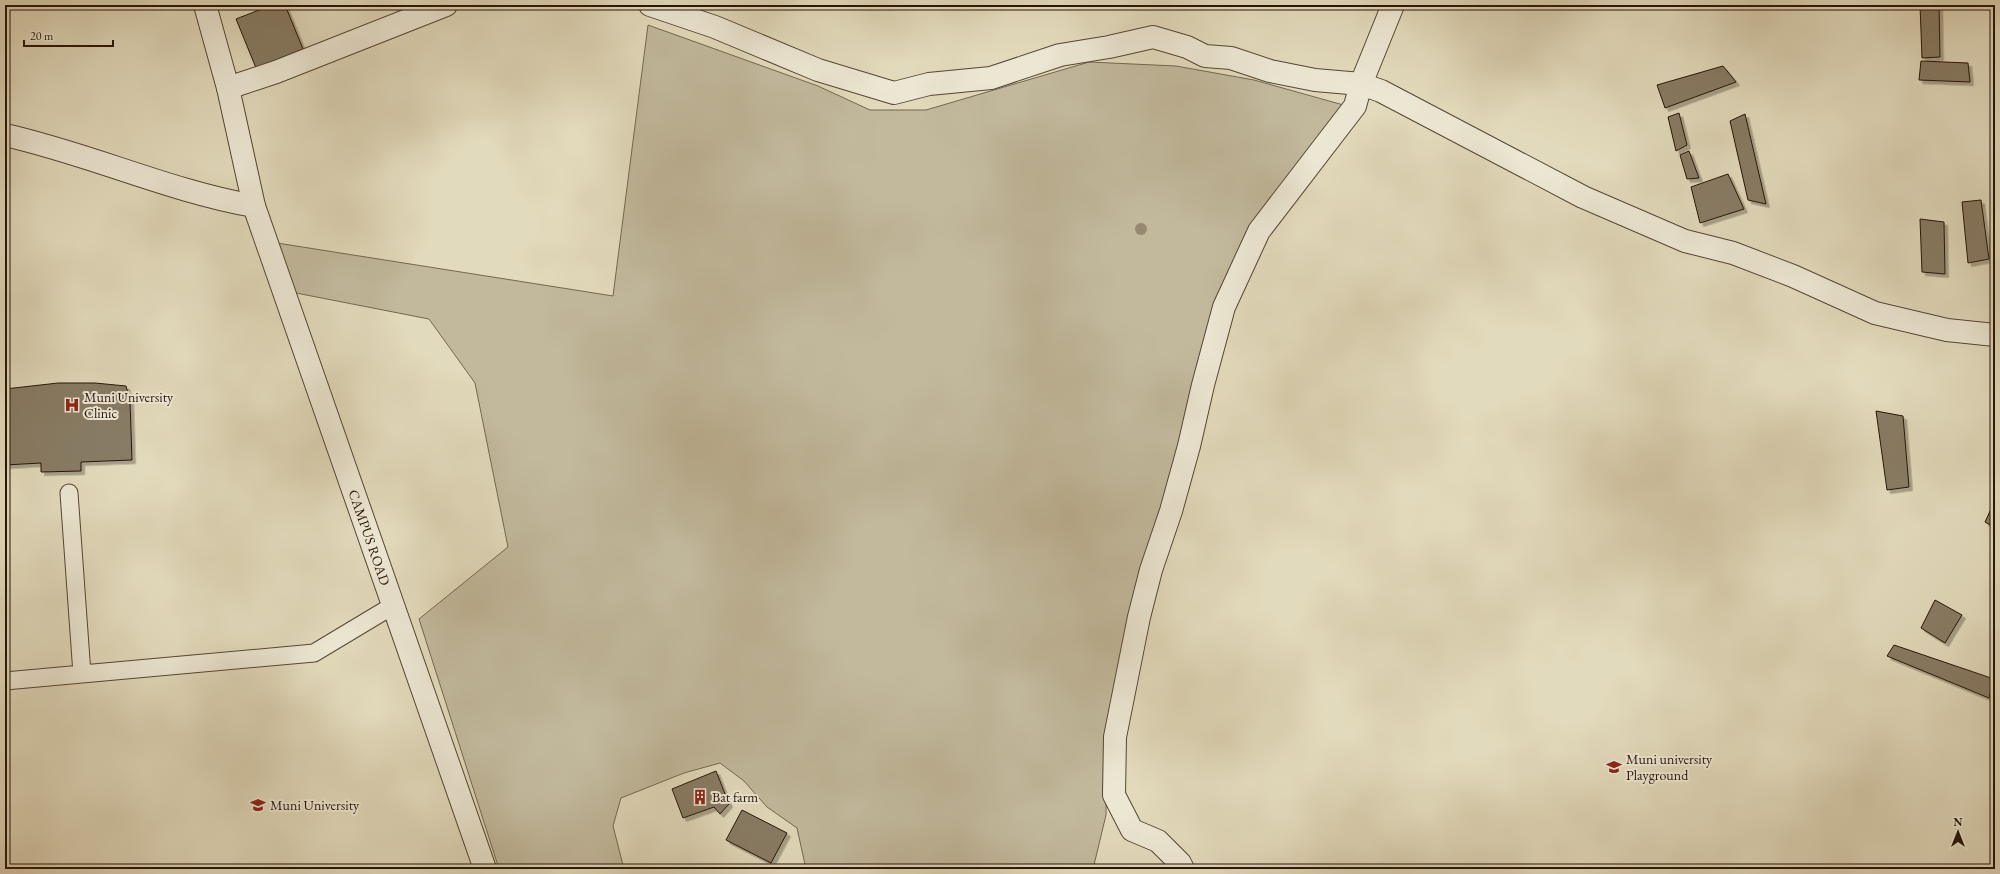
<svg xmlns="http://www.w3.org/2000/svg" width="2000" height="874" viewBox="0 0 2000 874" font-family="'EB Garamond',serif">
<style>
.green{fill:#c2b99d;stroke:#746752}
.building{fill:#887b65;stroke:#271507;filter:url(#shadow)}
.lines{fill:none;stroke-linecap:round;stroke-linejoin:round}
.service-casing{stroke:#564634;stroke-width:19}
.minor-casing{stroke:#564634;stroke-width:24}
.service{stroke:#ece7d3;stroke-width:17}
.minor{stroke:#ece7d3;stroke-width:22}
.tree{fill:#958971}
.labels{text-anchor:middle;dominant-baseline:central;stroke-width:4;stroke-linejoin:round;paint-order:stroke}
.poi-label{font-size:14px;fill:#271507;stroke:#ece7d3;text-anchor:start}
.street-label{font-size:14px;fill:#271507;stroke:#ece7d3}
</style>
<defs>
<filter id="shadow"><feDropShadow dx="3.5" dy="3.5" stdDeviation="0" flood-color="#0004"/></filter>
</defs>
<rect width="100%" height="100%" fill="#e2dabc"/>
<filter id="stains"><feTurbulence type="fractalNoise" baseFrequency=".005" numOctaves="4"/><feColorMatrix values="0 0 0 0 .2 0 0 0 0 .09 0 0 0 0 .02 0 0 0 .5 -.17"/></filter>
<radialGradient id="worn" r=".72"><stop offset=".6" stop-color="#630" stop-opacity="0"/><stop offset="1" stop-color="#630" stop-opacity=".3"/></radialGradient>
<!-- green -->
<path class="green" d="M648 25 818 86 870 110H926L1089 62 1176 66 1254 80 1347 106 1262 216 1107 744 1106 815 1093 869H806L797 828 767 807 744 781 720 763 684 773 621 798 613 826 624 869H499L419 619 508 547 475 383 429 319 291 292 277 243 613 296Z"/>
<!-- building -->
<path class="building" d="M272 5H285L303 49 256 68 236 19Z
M395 5H408L407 9 394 8Z
M1920 5H1939L1940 57 1922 58Z
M1921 61 1968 63 1970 82 1919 80Z
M1723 66 1736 82 1665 108 1657 85Z
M1679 113 1687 145 1676 151 1668 117Z
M1745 114 1766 204 1748 200 1730 121Z
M1689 151 1699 178 1687 179 1680 155Z
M1728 174 1744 209 1700 223 1691 187Z
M1981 200 1989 259 1968 263 1962 202Z
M1920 219 1944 222 1945 274 1922 272Z
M58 383H95L126 386 130 401 132 460 81 462V471L41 472V463L5 465V389Z
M1876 411 1903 416 1909 487 1887 490Z
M1991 509 1995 511V528L1985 522Z
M1935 600 1962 615 1945 643 1921 628Z
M1894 645 1994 679 1989 698 1887 656Z
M716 771 729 804 720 814 714 807 683 818 672 789Z
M742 810 787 833 771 863 726 840Z"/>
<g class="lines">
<!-- service casing -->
<g class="service-casing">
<path id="service" d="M69 493 82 674
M5 681 314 653 394 605"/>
</g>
<!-- minor casing -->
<g class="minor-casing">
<g id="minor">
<path id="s1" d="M205 5 228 88 254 206 485 869"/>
<path d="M650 5 715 27 818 70 894 93 929 84 991 78 1060 55 1109 47 1153 37 1187 47 1205 56 1231 58 1270 71 1315 80 1361 84 1393 5"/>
<path d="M228 88 276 72 446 5"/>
<path d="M5 135C90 154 169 191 254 206"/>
<path d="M1183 869 1180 863 1158 841 1132 830 1114 795 1115 737 1139 617 1151 570 1171 511 1189 446 1203 385 1224 307 1259 231 1355 106 1361 84 1381 91 1583 197 1685 241 1733 253 1793 276 1875 313 1947 330 1995 335"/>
</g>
</g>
<!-- service -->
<use href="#service" class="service"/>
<!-- minor -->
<use href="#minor" class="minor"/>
</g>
<!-- trees -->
<circle class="tree" cx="1141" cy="229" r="6"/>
<!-- icons -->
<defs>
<g id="hospital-bare" transform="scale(1.2)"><path d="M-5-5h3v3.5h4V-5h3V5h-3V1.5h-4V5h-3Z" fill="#8f2418" stroke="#ece7d3" stroke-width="2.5" paint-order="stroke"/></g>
<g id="school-bare" transform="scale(1.2)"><path d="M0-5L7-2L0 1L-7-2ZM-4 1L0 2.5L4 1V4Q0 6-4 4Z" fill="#8f2418" stroke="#ece7d3" stroke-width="2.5" paint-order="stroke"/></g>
<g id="building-bare" transform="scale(1.2)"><path d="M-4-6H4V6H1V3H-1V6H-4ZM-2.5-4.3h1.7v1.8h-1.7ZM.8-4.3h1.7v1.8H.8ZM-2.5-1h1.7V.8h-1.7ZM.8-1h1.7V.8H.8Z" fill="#8f2418" stroke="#ece7d3" stroke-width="2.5" paint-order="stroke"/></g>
<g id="university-bare" transform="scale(1.2)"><path d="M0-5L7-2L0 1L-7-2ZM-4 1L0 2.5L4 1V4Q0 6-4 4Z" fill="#8f2418" stroke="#ece7d3" stroke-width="2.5" paint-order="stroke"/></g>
</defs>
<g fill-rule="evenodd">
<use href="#hospital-bare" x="72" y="405"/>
<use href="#school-bare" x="1614" y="767"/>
<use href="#building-bare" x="700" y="797"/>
<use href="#university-bare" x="258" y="805"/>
</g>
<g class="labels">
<!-- poi labels -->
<g class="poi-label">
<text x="84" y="397">Muni University<tspan x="84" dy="16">Clinic</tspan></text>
<text x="1626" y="759">Muni university<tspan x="1626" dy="16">Playground</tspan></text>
<text x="712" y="797">Bat farm</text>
<text x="270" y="805">Muni University</text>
</g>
<!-- street labels -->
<g class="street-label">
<text stroke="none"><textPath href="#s1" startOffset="558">CAMPUS ROAD</textPath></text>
</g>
</g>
<!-- margin -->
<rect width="2000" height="874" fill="none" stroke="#e2dabc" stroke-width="20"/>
<rect x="6" y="6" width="1988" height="862" fill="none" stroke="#271507" stroke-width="2"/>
<rect x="10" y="10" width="1980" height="854" fill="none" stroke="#271507"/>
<!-- north arrow -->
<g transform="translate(1958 832)" stroke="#ece7d3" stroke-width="3" paint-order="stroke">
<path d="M0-3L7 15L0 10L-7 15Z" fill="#271507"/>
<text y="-6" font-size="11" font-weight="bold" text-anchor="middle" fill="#271507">N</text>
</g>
<!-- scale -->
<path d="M24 40v6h89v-6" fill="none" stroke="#271507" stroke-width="2"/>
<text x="30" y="40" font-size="12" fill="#271507" stroke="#ece7d3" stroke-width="3" paint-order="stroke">20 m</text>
<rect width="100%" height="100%" filter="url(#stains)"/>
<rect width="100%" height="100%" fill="url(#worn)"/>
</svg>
